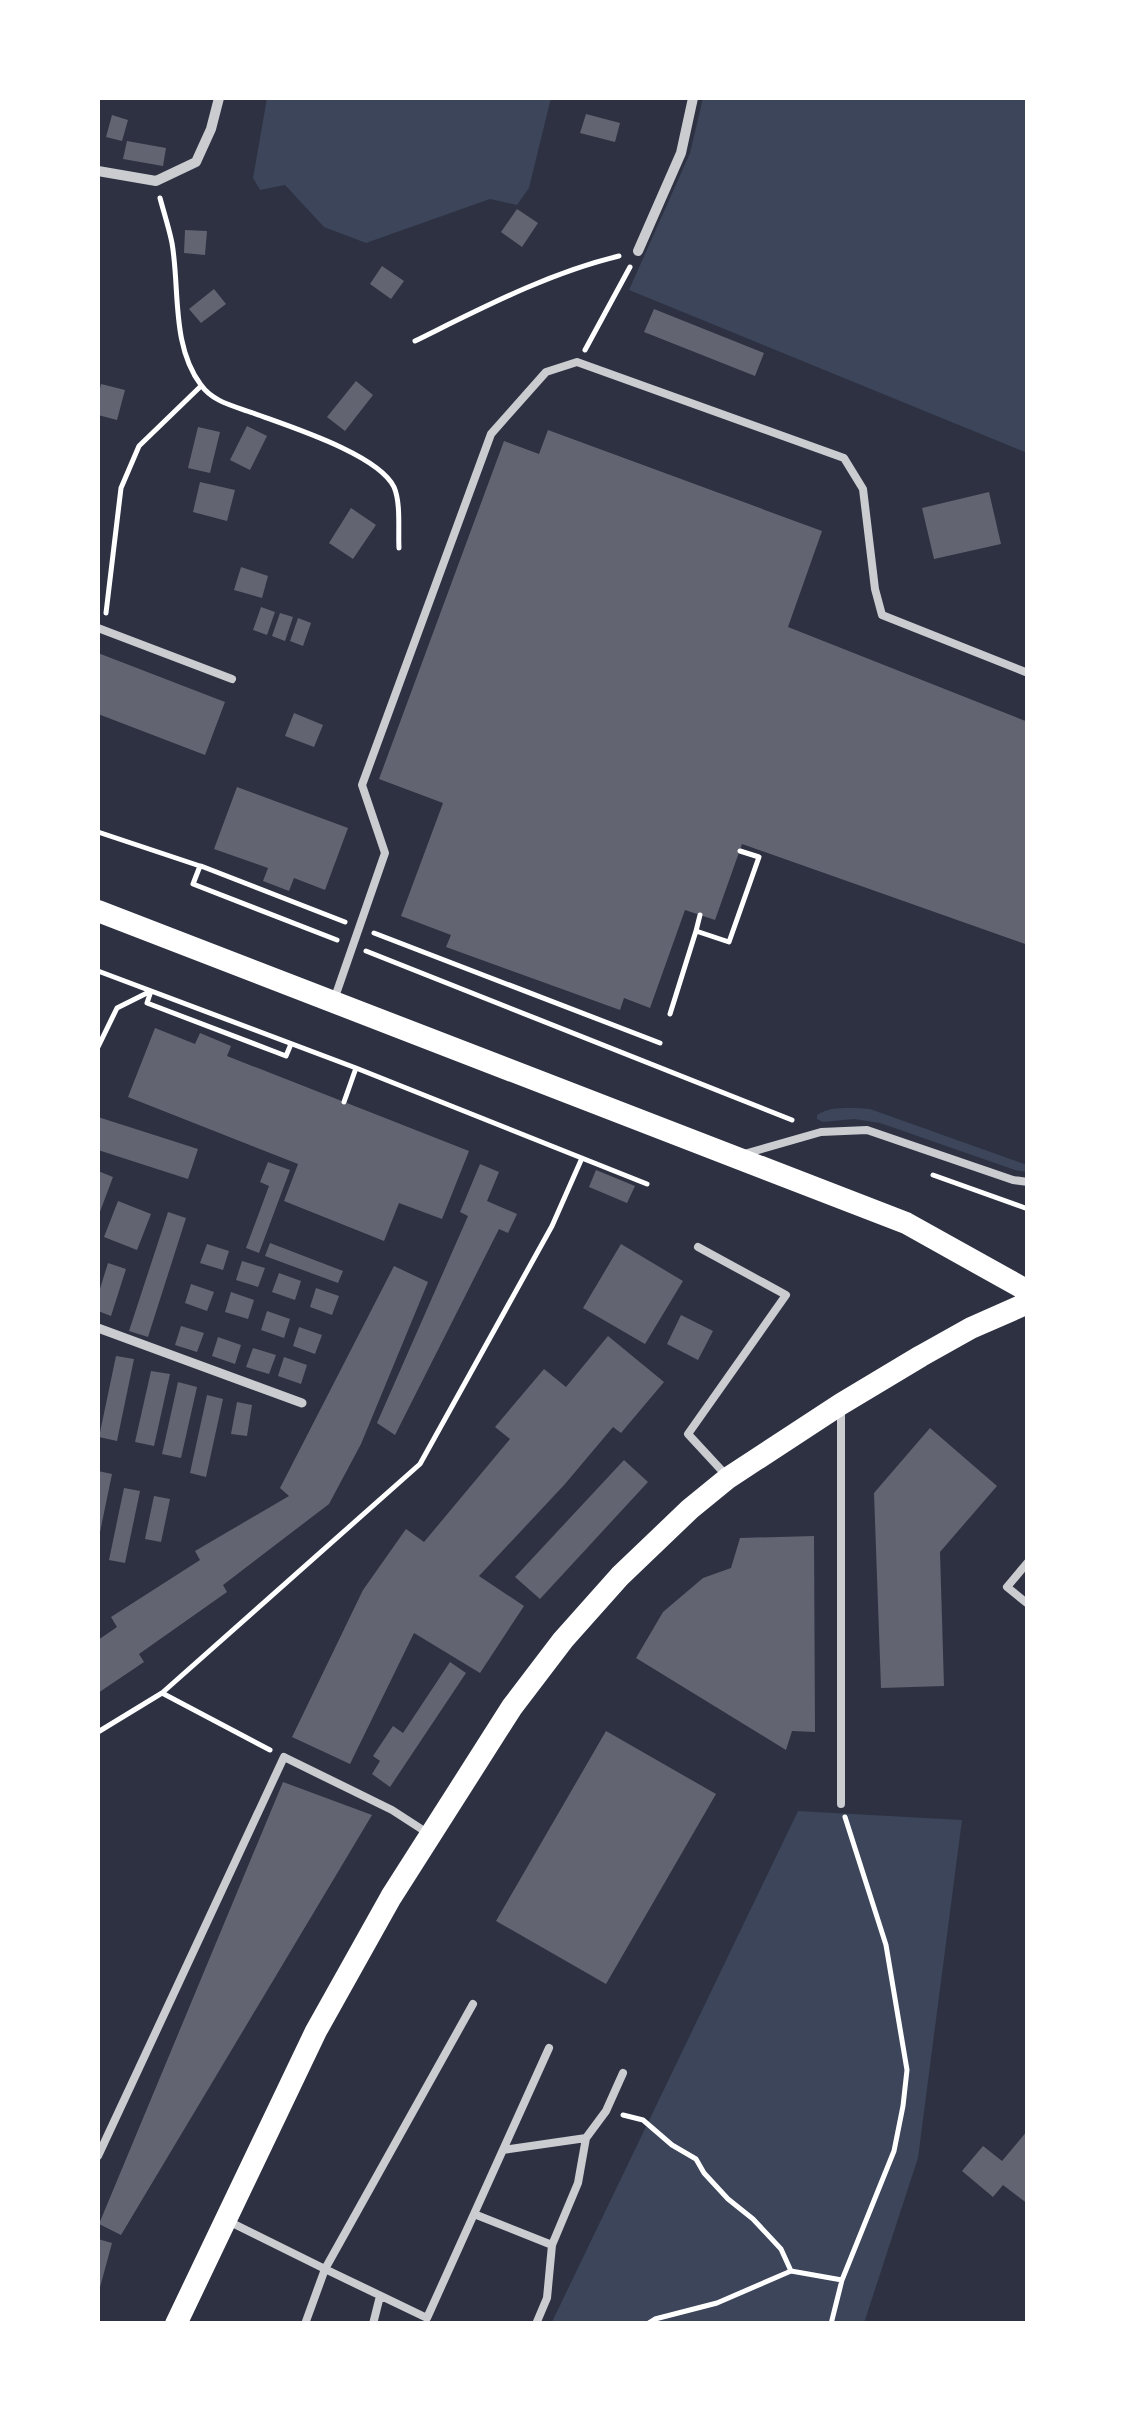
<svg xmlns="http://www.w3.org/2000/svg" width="1125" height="2421" viewBox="0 0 1125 2421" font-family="'Fira Sans',sans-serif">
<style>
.green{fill:#3c4559}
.building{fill:#626471}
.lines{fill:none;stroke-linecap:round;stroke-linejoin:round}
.path{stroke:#fff;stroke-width:5}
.service{stroke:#caccd0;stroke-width:8}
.pedestrian{stroke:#caccd0;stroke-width:9}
.minor{stroke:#caccd0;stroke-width:10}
.primary{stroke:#fff;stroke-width:22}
</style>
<rect width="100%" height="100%" fill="#2d3142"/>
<!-- green -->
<path class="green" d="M267 98H551L529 188 517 205 490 199 366 243 324 227 285 185 260 190 253 178Z
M703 98H1027V453L629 290 690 153Z
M856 1108 870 1109 1027 1165V1172L1015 1170 880 1123 854 1119 823 1122 817 1119V1115C828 1107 843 1108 856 1108Z
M798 1811 962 1820 918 2158 864 2323 551 2324Z"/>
<!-- building -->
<path class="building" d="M586 114 620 123 615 142 580 133Z
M112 115 128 120 122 141 106 137Z
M127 141 166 148 163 166 123 159Z
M517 209 538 223 522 247 501 232Z
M185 230 207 231 205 255 184 253Z
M382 266 404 281 391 299 370 284Z
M214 289 226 304 201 323 189 309Z
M654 309 764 353 755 376 644 332Z
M356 381 373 395 345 431 327 417Z
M101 384 125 390 117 420 98 415V397Z
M247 426 267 436 250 470 230 460Z
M198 427 220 432 210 473 188 468Z
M548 430 822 531 788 627 1028 722V945L742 844 715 920 685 910 650 1008 624 998 620 1010 446 947 451 935 401 916 443 803 379 779 504 441 539 454Z
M200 482 235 490 227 521 193 512Z
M989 492 1001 544 934 559 922 508Z
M351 508 376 525 353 559 329 543Z
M241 567 268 576 262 598 234 590Z
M261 607 275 612 267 635 253 630Z
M280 613 293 617 285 641 272 636Z
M298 618 311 623 303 646 290 641Z
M98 653 225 702 205 755 98 714Z
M294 713 323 725 314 747 285 736Z
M237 787 348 828 325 890 294 878 289 891 263 881 268 868 214 849Z
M155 1028 195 1044 200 1033 231 1046 227 1056 469 1151 442 1219 399 1203 384 1241 284 1201 298 1164 128 1097Z
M98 1117 198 1149 188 1179 98 1150Z
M268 1162 290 1170 259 1253 246 1248 269 1186 260 1182Z
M480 1164 499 1172 487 1201 517 1214 508 1233 499 1229 395 1435 377 1423 468 1216 460 1212Z
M596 1170 635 1186 627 1203 589 1187Z
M98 1171 113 1177 98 1217Z
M118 1201 151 1214 137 1250 104 1237Z
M168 1212 186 1218 148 1337 129 1331Z
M270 1243 343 1271 338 1283 265 1256Z
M207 1244 229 1251 223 1270 200 1263Z
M621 1244 683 1281 645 1344 583 1308Z
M242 1261 265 1268 258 1287 236 1280Z
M108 1263 126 1269 111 1316 98 1311V1295Z
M394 1266 428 1282 361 1444 329 1504 223 1585 227 1592 139 1654 144 1662 98 1693V1640L117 1627 111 1617 200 1560 195 1551 289 1496 280 1488Z
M279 1273 301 1281 295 1300 272 1292Z
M191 1284 214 1292 207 1311 185 1303Z
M316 1288 339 1296 332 1315 310 1307Z
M231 1292 254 1300 248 1319 225 1312Z
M267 1311 290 1319 284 1338 261 1330Z
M681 1315 713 1331 698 1360 667 1344Z
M181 1326 204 1333 197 1352 175 1345Z
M299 1327 322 1335 315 1354 293 1346Z
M608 1336 664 1382 621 1433 613 1427 565 1484 479 1576 524 1606 480 1673 414 1633 350 1764 292 1737 363 1590 406 1529 424 1542 510 1439 495 1427 544 1369 566 1387Z
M218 1337 241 1345 235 1364 212 1356Z
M253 1348 276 1355 269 1374 246 1367Z
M116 1356 134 1359 117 1441 99 1437Z
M284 1357 307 1365 301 1384 278 1376Z
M151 1371 170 1374 154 1446 135 1442Z
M178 1382 197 1387 181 1458 162 1454Z
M207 1395 223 1399 206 1477 190 1473Z
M237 1402 252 1405 247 1436 231 1434Z
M930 1428 997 1486 940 1552 944 1686 881 1688 874 1493Z
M624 1460 648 1482 540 1599 515 1577Z
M98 1471 112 1474 99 1537H98Z
M124 1488 140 1491 125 1563 109 1560Z
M154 1496 170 1499 161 1542 145 1539Z
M814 1536 815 1732 792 1731 786 1750 636 1658 663 1612 703 1578 731 1568 740 1538Z
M450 1662 466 1673 390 1787 372 1774 380 1761 373 1756 393 1726 403 1733Z
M606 1731 716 1794 606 1984 496 1921Z
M283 1782 372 1815 121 2235 99 2224Z
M1028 2130V2204L1003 2185 993 2197 962 2171 983 2146 1002 2161Z
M98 2239 112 2243 99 2291H98Z"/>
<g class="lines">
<!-- path -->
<path class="path" d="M160 198C164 213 169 228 172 243 180 289 171 345 201 385 213 402 234 406 253 413 288 426 378 454 394 487 401 503 398 530 399 548
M415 341C480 309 548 273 619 256
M585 350 630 267
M106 613 121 488 139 446 201 386
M98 832 200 866 193 884 337 940
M201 866 345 922
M696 931 700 915
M374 933 660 1043
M366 951 792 1120
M98 971 356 1068 647 1184
M151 991 147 1003 273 1051 286 1056 291 1044
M670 1014 696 931 729 942 759 857 740 851
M98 1047 117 1008 149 992
M344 1102 356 1068
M933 1175 1028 1209
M162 1693 270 1750
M98 1732 162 1693 420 1464 552 1226 582 1158
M623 2115 643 2120 672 2145 696 2159 704 2173 728 2199 753 2219 781 2249 791 2271 842 2280
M647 2324 655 2319 717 2303 791 2271
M831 2324 842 2280 894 2151 903 2106 907 2070 886 1945 845 1817"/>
<!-- service -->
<path class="service" d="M98 628 232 679
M335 997 385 853 362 785 491 434 546 372 577 362 844 458 863 489 875 589 882 615 1028 673
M744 1154 821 1132 867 1130 1013 1180 1028 1182
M698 1247 786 1295 688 1434 725 1474
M1028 1562 1007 1587 1028 1604
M841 1804V1408
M503 2150 586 2138 606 2111 623 2073
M98 2156 284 1757 392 1810 426 1832
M474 2214 552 2245
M230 2222 325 2269 473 2004
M305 2324 325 2269 427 2318 549 2048
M373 2324 380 2296
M536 2324 547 2298 552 2245 578 2183 586 2138"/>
<!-- pedestrian -->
<path class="pedestrian" d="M98 1328 302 1403"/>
<!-- minor -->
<path class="minor" d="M98 171 156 181 196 162 211 129 219 98
M638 251 681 153 693 98"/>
<!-- primary -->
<path class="primary" d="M98 911 906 1223 1028 1291
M176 2324 316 2031 391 1897 512 1707 563 1640 620 1576 690 1509 728 1478 841 1404 921 1356 971 1328 1028 1303"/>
</g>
<!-- border -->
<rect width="1125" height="2421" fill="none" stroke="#ffffff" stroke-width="200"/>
</svg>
